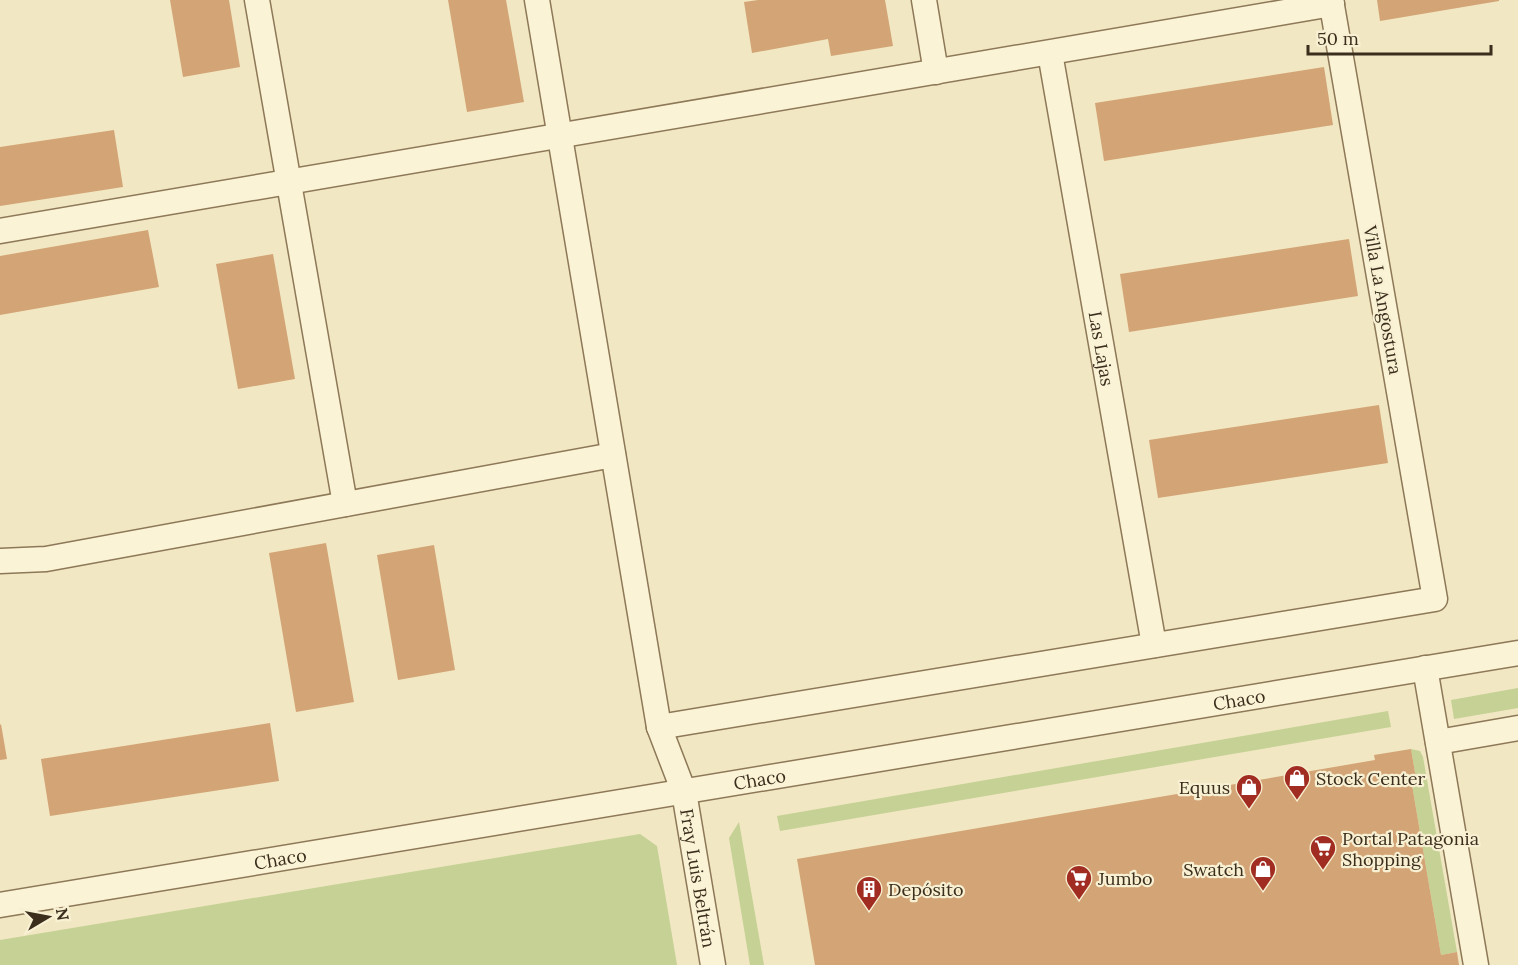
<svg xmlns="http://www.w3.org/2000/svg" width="1518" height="965" viewBox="0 0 1518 965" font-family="Lora,serif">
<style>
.green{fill:#c5d195}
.building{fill:#d3a475}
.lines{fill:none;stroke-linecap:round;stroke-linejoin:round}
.minor-casing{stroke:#8d7857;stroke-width:27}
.minor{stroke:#fbf3d6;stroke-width:24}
.labels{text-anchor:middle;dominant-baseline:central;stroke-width:4.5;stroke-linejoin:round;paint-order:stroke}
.street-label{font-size:18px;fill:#3b2e1d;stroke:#f8f0d2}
.poi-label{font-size:18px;fill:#3b2e1d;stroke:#f8f0d2;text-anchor:start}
</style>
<rect width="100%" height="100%" fill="#f1e7c2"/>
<!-- green -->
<path class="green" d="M1518 688V708L1454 719 1451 700Z
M1388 711 1391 727 780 831 777 816Z
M1411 749 1420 751 1423 757 1457 952 1441 955 1412 785 1417 784Z
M739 822 764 965H750L729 838Z
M640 834 657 846 677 965H0V940Z"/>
<!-- building -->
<path class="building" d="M170 0H229L240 67 183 77Z
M448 0H506L524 102 467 112Z
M758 0H885L893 46 831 56 828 39 752 53 744 2Z
M1377 0H1499V1L1380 21Z
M1324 67 1333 125 1104 161 1095 103Z
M114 130 123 187 0 206V147Z
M148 230 159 287 0 315V256Z
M1349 239 1358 296 1129 332 1120 274Z
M273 254 295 379 238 389 216 264Z
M1379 405 1388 463 1158 498 1149 440Z
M326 543 354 702 296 712 269 553Z
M434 545 455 670 398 680 377 555Z
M270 723 279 781 50 816 41 759Z
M1 724 7 759 0 760V725Z
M1411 749 1417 784 1412 785 1441 955 1457 952 1459 965H815L797 859 1375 760 1374 755Z"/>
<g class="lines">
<!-- minor casing -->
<g class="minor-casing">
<g id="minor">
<path d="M257 0 345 504"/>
<path id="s1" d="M537 0 659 727 684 792 713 965"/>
<path d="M924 0 936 72"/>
<path id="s2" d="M1050 53 1154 645"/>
<path d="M0 231 1332 4"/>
<path d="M0 561 46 559 613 455"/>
<path d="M1425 668 1476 965"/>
<path d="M659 727 1435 599 1331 0"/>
<path d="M1438 742 1518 728"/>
<path id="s3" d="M0 905 1518 653"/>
</g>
</g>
<!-- minor -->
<use href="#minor" class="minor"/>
</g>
<!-- icons -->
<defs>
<g id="shop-pin" transform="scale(1.35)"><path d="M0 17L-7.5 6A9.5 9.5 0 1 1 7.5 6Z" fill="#a12c22" stroke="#f8f0d2"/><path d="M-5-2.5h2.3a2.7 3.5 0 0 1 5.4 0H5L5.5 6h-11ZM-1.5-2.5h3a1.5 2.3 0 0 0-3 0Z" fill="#fff"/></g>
<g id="supermarket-pin" transform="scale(1.35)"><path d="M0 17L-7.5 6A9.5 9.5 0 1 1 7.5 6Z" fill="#a12c22" stroke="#f8f0d2"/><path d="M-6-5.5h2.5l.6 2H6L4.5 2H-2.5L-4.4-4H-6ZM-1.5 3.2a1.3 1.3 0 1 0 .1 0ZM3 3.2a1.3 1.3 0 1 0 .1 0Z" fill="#fff"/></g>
<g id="building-pin" transform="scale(1.35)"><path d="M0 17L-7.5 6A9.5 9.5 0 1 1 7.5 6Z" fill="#a12c22" stroke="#f8f0d2"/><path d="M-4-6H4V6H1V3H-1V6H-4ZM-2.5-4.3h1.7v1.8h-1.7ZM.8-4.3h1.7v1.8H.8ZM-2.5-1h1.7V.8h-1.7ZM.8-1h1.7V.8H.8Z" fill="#fff"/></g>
</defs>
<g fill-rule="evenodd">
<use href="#shop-pin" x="1297" y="778"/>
<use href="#shop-pin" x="1249" y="787"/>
<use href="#supermarket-pin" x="1323" y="848"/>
<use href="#shop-pin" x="1263" y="869"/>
<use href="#supermarket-pin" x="1079" y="878"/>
<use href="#building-pin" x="869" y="889"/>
</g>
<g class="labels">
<!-- street labels -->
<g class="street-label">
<text transform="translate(1383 300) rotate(80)">Villa La Angostura</text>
<text stroke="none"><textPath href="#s2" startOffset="300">Las Lajas</textPath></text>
<text stroke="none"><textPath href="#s3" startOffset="1256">Chaco</textPath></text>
<text stroke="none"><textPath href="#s3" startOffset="770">Chaco</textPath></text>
<text stroke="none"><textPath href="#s3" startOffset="284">Chaco</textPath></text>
<text stroke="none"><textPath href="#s1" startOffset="894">Fray Luis Beltrán</textPath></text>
</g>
<!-- poi labels -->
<g class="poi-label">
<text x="1316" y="778">Stock Center</text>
<text x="1230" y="787" text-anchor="end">Equus</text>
<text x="1342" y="838">Portal Patagonia<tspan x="1342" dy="21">Shopping</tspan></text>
<text x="1244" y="869" text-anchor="end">Swatch</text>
<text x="1098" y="878">Jumbo</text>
<text x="888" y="889">Depósito</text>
</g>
</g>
<!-- north arrow -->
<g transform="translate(48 917) rotate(80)" stroke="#f8f0d2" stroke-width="4.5" paint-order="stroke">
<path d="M0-4.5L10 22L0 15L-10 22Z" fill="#3b2e1d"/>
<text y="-9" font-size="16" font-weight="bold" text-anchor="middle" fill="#3b2e1d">N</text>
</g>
<!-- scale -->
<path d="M1308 45v9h183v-9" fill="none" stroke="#3b2e1d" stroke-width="3"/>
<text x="1317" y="45" font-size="18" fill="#3b2e1d" stroke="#f8f0d2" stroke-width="4.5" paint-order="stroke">50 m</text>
</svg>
